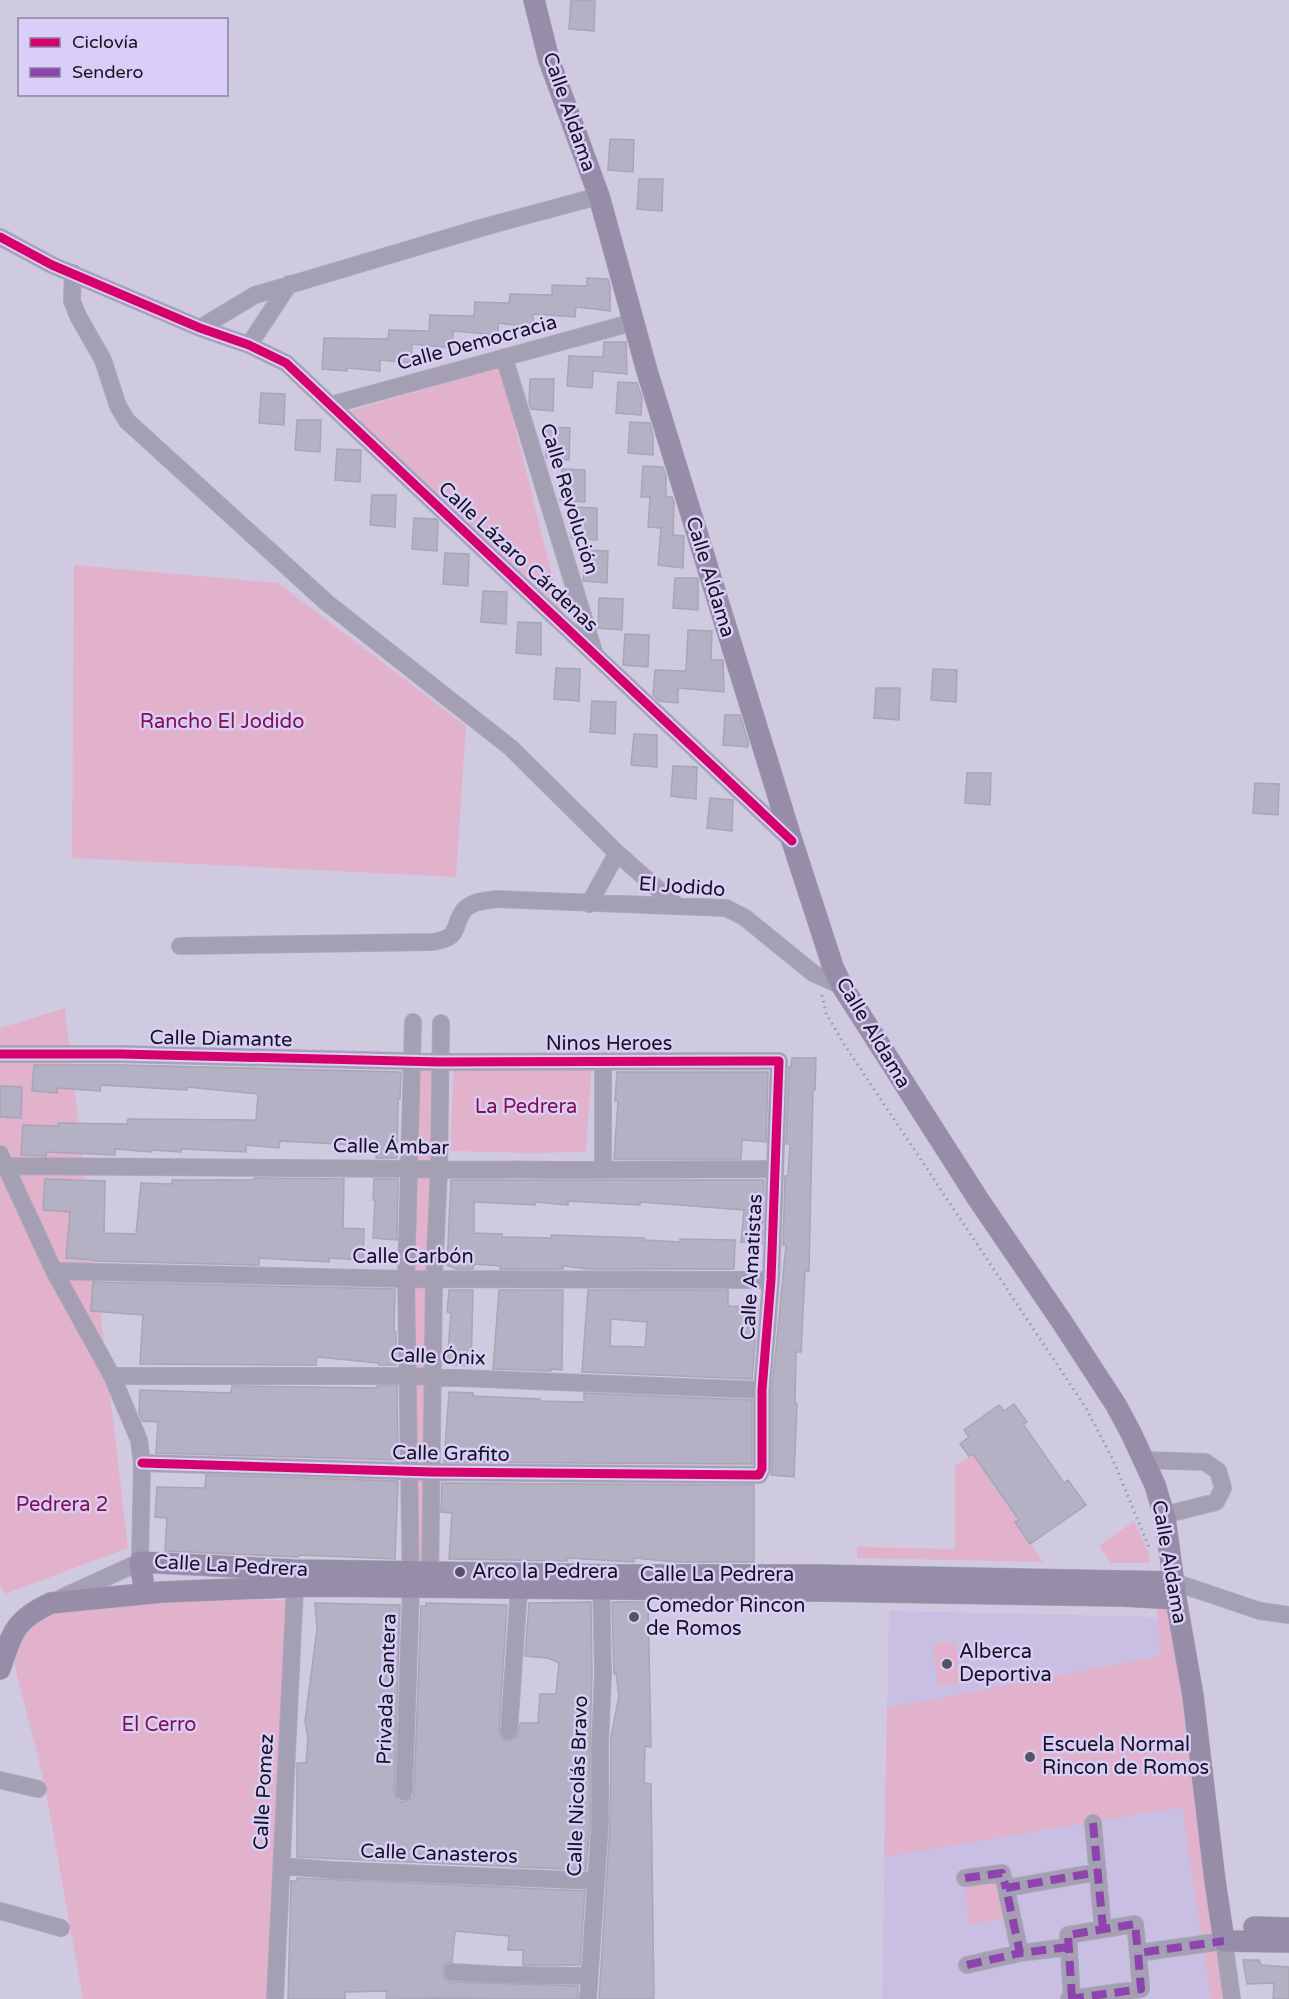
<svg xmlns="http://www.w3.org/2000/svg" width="1289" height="1999" viewBox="0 0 1289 1999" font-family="'Varela Round',sans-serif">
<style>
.built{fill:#c8bfe3}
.green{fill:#e2b2cc}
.building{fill:#b3b1c3;stroke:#a7a5b7;stroke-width:1.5;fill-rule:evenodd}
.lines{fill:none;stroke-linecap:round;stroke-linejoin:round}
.minor-casing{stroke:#aca7b9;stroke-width:18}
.major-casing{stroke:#aca7b9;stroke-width:22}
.path{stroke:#9b97a8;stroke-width:3;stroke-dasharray:1.5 4.5;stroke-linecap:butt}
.minor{stroke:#a49fb2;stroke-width:16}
.major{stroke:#968ea8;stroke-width:21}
.quiet{stroke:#8e44ad;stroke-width:8;stroke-dasharray:15 8;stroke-linecap:butt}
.cycleway-casing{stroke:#d8cef7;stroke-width:13}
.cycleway{stroke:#d6006c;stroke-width:9}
.poi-dot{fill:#575264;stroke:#d8cef7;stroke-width:2}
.labels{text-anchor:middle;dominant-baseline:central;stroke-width:5;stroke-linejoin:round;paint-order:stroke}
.street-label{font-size:20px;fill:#161221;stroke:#d8cef7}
.park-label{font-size:20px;fill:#880d4d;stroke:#d8cef7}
.poi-label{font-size:20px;fill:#161221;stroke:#d8cef7;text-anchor:start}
</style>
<rect width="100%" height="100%" fill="#d0cae1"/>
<!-- built -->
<path class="built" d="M889 1611 1158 1617 1160 1655 1212 1999H882Z"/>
<!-- green -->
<path class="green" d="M500 367 563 618 350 411Z
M74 565 278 583 466 726 456 877 72 858Z
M65 1008 128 1548 5 1594 0 1584V1028Z
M416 1058H434L422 1561 412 1562Z
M454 1058 592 1062 586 1152 527 1153 450 1151Z
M973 1454 1019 1520 1016 1522 1043 1562 857 1558V1547L955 1549V1466Z
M1134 1521 1148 1551 1150 1563H1111L1099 1546Z
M287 1600 275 1999H83L44 1781 13 1659 18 1637 52 1610 144 1601Z
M1171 1601 1230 1999H1211L1182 1807 884 1857 887 1708 1160 1656 1157 1603Z
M933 1643H956L960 1684 938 1685Z
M1000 1877 1008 1917 969 1925 965 1883Z"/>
<!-- building -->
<path class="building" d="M571 0H595L594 31 569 29Z
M610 139 634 140 633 172 608 170Z
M639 179H663L662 211 637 209Z
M587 278 608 279 610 286V311L576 307 575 317 533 314V327L498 323V335L453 331V348L412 344 411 363 380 360V371L347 368V371L322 369 324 338 388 339 389 330 429 331 430 315 474 316 475 302 509 303 510 294 552 295V285L587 286Z
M604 342H626L627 374 593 371 592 388 567 386 569 356 603 357Z
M530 379H554L553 411 531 409 529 402Z
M618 382 637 383 642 397 641 415 616 413Z
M261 393 285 394 284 425 259 423Z
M297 420H321L320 452 295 450Z
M630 422 650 423 653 435V455L628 453Z
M546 427 570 428 569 460 546 458Z
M337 449 361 450 360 482 335 480Z
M643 466 663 467 666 476V497H672L674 502 673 535 684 536 683 568 658 565 661 528 648 527 650 497H641Z
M562 469 585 470V502L560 500Z
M372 495H396L395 527 370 525Z
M574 507 597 508V540L571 538Z
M414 518 436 519 438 521 437 551 412 549Z
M585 550 608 551 607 583 583 581Z
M445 553 469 554 468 586 443 584Z
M675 578H698V610L673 608Z
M483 591 507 592 506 624 481 622Z
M599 598 623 599 622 630 598 628Z
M518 622 541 623V655L516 653Z
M688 630 712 631 711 660H723L724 692 678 688V703L659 701 653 695 655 670 686 671Z
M625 634 649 635 648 667 623 665Z
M556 668 580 669 579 701 554 699Z
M933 669 957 670 956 702 931 700Z
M876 688H900L899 720 874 718Z
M592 701 616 702 615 734 590 732Z
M725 715H740L748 741V747L723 745Z
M634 734 657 735V767L631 765Z
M673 766 697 767 696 799 671 796Z
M967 773H991L990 805 965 803Z
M1255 783 1279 784 1278 815 1253 813Z
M710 798 733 800 732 831 707 828Z
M792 1058H816L815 1090H813L809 1271H805L801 1352H796L795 1404H797L794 1477 771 1475 772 1469V1390L786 1245H783L785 1176H788L790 1144H786L789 1067H791Z
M34 1065H121L401 1072 400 1099H398L397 1158H376L377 1146 280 1141 279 1148 246 1145V1152L181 1149V1152L151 1150V1152L115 1149V1155L46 1152V1156L21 1155 23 1125 58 1126V1123L127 1124 128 1119 256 1120 258 1094 187 1087V1090L101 1085 100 1091 57 1088V1093L32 1091Z
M617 1072H768L766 1142 742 1140 741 1159H614L618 1101H615Z
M0 1086 22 1087 21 1118 0 1117Z
M254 1178 344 1179 343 1228 364 1229 363 1260 329 1258V1262L259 1258V1265L94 1261V1260L66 1258 70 1212 43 1210 45 1179 105 1181 104 1233 136 1234 141 1183 172 1184V1180H253Z
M374 1179H398L397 1240 373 1238 375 1200H373Z
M451 1180H764L762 1243 741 1242 744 1210 640 1202V1205L568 1201V1205L535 1202V1205L474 1202V1233L502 1234V1237L551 1238V1235L644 1238V1240L680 1242V1239L735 1240 734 1269H589L563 1266V1269H500L501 1266 474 1264 473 1269H456L447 1265Z
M93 1282 395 1289 394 1332H396V1365H379V1363L317 1357 316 1365 140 1364 143 1315 91 1311Z
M449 1290H473L471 1366 447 1364 451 1313 447 1312Z
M499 1290H563L562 1370 551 1369V1371L493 1369Z
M588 1290H728V1306L758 1307 752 1379 582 1372ZM611 1319 647 1322 645 1347 610 1346Z
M232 1386 377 1388V1386H397L398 1460 156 1453 158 1422 142 1421 139 1412 140 1390 231 1393Z
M449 1392 473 1393V1396L540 1399V1401L584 1402V1393L752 1400V1464L444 1462Z
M1014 1404 1027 1422 1023 1424 1064 1483 1068 1480 1086 1505 1030 1544 1015 1522 1019 1520 973 1454 969 1456 960 1444 969 1437 964 1430 999 1405 1004 1411Z
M206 1475 398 1481 395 1559 299 1555 298 1557 165 1551 167 1518 155 1517 157 1487 205 1488Z
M442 1483 754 1485V1562H677L634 1558V1562L567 1558V1561L449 1559 452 1513 441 1512Z
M591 1602 592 1674 590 1745V1824L586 1870 297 1857V1763H306L308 1738 305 1721 317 1629 315 1603 400 1605 394 1792 398 1801 404 1802 413 1798 414 1792 421 1606H426V1603L507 1605 499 1730 503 1739 509 1741 518 1736 520 1723H538L540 1694H556L559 1663 548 1658 525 1656 529 1603Z
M612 1602H648L651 1747 645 1746 644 1783 651 1784 654 1999H599L610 1825 611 1737 619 1696 616 1674H614Z
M297 1878 585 1891 580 1965H523V1950H508L509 1936 455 1931 452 1962 447 1963 442 1971 443 1977 451 1982 578 1986V1999L386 1998 387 1991 345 1992V1999H288L291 1881H297Z
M1243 1960H1259L1261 1965 1289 1967V1999H1273L1274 1983 1247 1984Z"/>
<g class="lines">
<!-- minor casing -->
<g class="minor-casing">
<path id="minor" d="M0 237 52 265 200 328 249 345 286 363 792 841
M73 273 72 301 78 316 103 360 118 406 127 421 326 602 511 748 617 853 676 905
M200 328 255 295 484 227 599 196
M249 345 289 284
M504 357 594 652
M331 405 634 322
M589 904 617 853
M180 946 433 942C462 937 451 928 464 910 472 901 485 901 496 899L726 908 744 917 813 973 842 986
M0 1054H121L440 1062 779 1061 771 1280 762 1390V1469L759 1475 431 1472 142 1463
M603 1062V1169
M0 1154 54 1271 112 1376 139 1440 142 1463 140 1562 61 1598
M6 1166 561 1170 775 1169
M54 1271 406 1279 771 1280
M112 1376H409L762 1390
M1144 1460 1205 1462 1218 1471 1223 1488 1216 1502 1164 1515
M1174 1582 1260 1611 1289 1615
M430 1585 434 1278 439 1169 441 1023
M509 1731 519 1589
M0 1780 38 1789
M404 1792 411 1588 406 1279 413 1022
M1093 1823 1103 1929
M282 1866 332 1870 595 1881
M965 1878 1002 1873 1006 1888
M0 1911 61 1928
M1069 1947 1020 1953 1006 1888 1098 1872
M967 1965 1020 1953
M452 1972 504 1975 589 1976
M275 1999 295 1587
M588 1999 600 1824V1745L603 1674 601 1579
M1069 1999 1141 1989 1138 1953 1224 1941 1232 1999
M1072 1999 1068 1935 1135 1924 1138 1953"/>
</g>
<!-- major casing -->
<g class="major-casing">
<path id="major" d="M534 0 549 60 599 196 647 371 792 841 833 967 842 986 978 1199 1062 1322 1116 1405 1131 1433 1155 1485 1165 1518 1176 1599 1193 1696 1215 1881 1224 1941 1289 1942
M145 1593 140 1562 294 1570 622 1575H816L1174 1582
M0 1669C12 1633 14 1620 51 1603L162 1592 314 1586 821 1591 1123 1596 1176 1599
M1254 1927 1289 1928"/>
</g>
<!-- path -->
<path class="path" d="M822 995 826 1013 844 1044 1086 1408 1113 1460 1149 1547"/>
<!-- minor -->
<use href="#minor" class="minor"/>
<!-- major -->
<use href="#major" class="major"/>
<!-- quiet -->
<path class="quiet" d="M1093 1823 1103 1929
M965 1878 1002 1873 1006 1888
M1069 1947 1020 1953 1006 1888 1098 1872
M967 1965 1020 1953
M1069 1999 1141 1989 1138 1953 1224 1941
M1072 1999 1068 1935 1135 1924 1138 1953"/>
<!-- cycleway casing -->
<g class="cycleway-casing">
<path id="cycleway" d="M0 237 52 265 200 328 249 345 286 363 792 841
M0 1054H121L440 1062 779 1061 771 1280 762 1390V1469L759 1475 431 1472 142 1463"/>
</g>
<!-- cycleway -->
<use href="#cycleway" class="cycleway"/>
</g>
<!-- markers -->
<g class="poi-dot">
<circle cx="460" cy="1572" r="6"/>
<circle cx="634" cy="1617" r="6"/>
<circle cx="947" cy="1664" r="6"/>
<circle cx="1030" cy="1757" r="6"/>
</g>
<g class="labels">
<!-- street labels -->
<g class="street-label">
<text transform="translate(569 112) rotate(71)">Calle Aldama</text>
<text transform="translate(477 343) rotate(-15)">Calle Democracia</text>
<text transform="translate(569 499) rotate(73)">Calle Revolución</text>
<text transform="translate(518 557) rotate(43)">Calle Lázaro Cárdenas</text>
<text transform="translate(710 577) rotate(73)">Calle Aldama</text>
<text transform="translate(682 887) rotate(4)">El Jodido</text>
<text transform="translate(873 1033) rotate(59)">Calle Aldama</text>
<text transform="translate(221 1039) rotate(1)">Calle Diamante</text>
<text x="609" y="1044">Ninos Heroes</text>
<text transform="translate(391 1147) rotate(1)">Calle Ámbar</text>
<text x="413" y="1257">Calle Carbón</text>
<text transform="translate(752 1267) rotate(-87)">Calle Amatistas</text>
<text transform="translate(438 1357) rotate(2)">Calle Ónix</text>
<text transform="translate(451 1454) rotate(1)">Calle Grafito</text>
<text transform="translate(1169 1562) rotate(80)">Calle Aldama</text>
<text transform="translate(231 1566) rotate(3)">Calle La Pedrera</text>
<text x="717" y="1575">Calle La Pedrera</text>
<text transform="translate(387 1689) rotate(-88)">Privada Cantera</text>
<text transform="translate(578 1786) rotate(-88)">Calle Nicolás Bravo</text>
<text transform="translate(264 1792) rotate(-87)">Calle Pomez</text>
<text transform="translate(439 1854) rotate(2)">Calle Canasteros</text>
</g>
<!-- park labels -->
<g class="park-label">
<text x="222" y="722">Rancho El Jodido</text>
<text x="526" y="1107">La Pedrera</text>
<text x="62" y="1505">Pedrera 2</text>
<text x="159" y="1725">El Cerro</text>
</g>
<!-- poi labels -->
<g class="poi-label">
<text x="472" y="1572">Arco la Pedrera</text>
<text x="646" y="1606">Comedor Rincon<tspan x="646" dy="23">de Romos</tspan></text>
<text x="959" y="1652">Alberca<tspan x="959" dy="23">Deportiva</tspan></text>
<text x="1042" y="1745">Escuela Normal<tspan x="1042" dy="23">Rincon de Romos</tspan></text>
</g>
</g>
<!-- legend -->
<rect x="18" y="18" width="210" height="78" fill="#d8cef7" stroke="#8a83a1" stroke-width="1.5"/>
<rect x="30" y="38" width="30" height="9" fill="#d6006c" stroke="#8a83a1" stroke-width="1.5"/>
<text x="72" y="48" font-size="18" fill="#161221">Ciclovía</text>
<rect x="30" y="68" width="30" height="9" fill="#8e44ad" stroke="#8a83a1" stroke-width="1.5"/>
<text x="72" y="78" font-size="18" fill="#161221">Sendero</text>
</svg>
